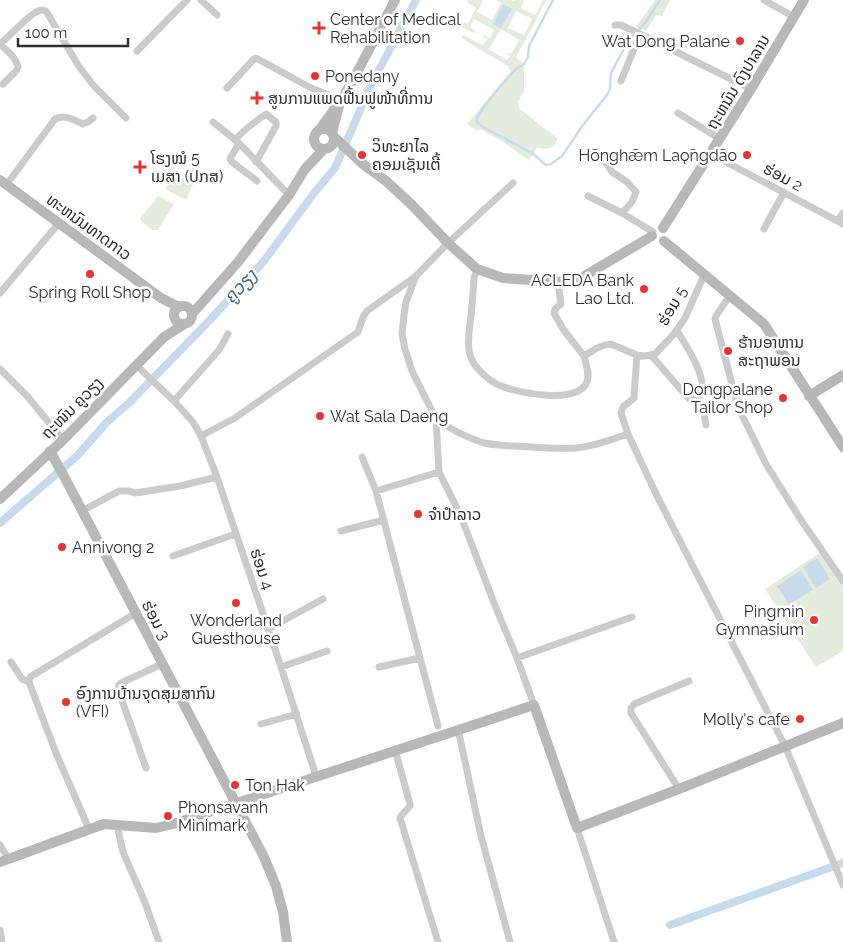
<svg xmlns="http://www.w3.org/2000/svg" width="843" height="942" viewBox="0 0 843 942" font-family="Raleway,'Noto Sans Lao',sans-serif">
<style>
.green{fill:#e3ecdc;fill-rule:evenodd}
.water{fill:#c8daec}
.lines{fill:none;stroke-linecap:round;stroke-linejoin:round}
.stream{stroke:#c8daec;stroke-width:2.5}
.canal{stroke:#c8daec;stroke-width:8}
.street{stroke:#cbcbcb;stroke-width:7}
.secondary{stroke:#b8b8b8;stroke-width:10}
.poi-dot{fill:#e63530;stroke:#fff;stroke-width:2}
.labels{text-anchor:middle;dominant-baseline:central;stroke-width:5;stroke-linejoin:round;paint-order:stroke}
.poi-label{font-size:16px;fill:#2e2e2e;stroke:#fff;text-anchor:start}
.street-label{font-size:16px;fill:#2e2e2e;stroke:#fff}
.water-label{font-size:18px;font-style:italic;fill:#3c6790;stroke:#fff}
</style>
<rect width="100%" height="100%" fill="#fff"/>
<!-- green -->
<path class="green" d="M468 0H483L477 12 492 20 501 3 496 0H511L514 1 515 0H524L521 8 535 15 543 0H546L532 28 516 57 524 64V91L518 102 519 108 558 139C553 149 548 150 537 148L532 156 528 160 505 143 480 129 478 131 467 124 511 71 509 69V67L461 38 463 35 483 45 487 39 483 37V35L490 38 494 30 474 19 470 27 476 31 474 33 461 27 464 22 468 24 476 8 467 2ZM516 11 532 19 524 35 508 28ZM501 29 519 40 511 54 508 53 507 54 510 56 507 60 489 49Z
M655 0H670L662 16 656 15 646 31 636 27Z
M176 174 193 184 186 200 165 189Z
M158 196 174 204 158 230H152L141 221 140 218Z
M821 552 843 583V651L816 667 765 589Z"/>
<!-- water -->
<path class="water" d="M503 4 512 9 501 28 493 24Z
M817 558 830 579 816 588 803 567Z
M801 570 813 590 789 605 777 586Z"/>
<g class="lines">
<!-- stream -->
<path class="stream" d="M553 0 529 46 528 57 524 64 515 70 498 89 484 107 476 119 478 123 483 127 532 153 546 165 551 164 562 156 583 125 607 95 610 89 611 73 626 45 633 35 641 28 647 20 660 0"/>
<!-- canal -->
<path class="canal" d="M0 523 78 455 106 423 129 403 208 322 264 261 314 193 335 168 371 85 416 0
M670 925 843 863"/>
<!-- street -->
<path class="street" d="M201 0 217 15
M764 0 794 17
M615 25H621L640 34
M0 44C10 36 27 16 38 11 42 9 42 10 46 11L78 65 93 85 126 118
M0 44C7 51 16 57 18 67L16 71 3 84
M137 51 187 0
M621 81 640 34 751 89
M227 88 254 59 256 58 311 88 341 100
M678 113 720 139
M213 122 239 143 289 195
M235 140C244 129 255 122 266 114L276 122V126L256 162
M239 143 231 157 230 159 232 162 257 181
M711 154 843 224
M605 161 612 172 627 182 636 192 632 202 622 213
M513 183 448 243 416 276 406 302 404 315 402 334 405 349 412 371 436 419 439 472 460 514 496 608 517 658 534 705
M7 184 55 119C65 114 74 120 83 124L88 122 93 118
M588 196 622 213 653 232
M837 221 843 213
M764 229 784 192
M477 269 474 278C473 294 472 309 470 324 469 334 467 345 470 355 473 367 490 382 501 386 519 393 577 405 587 382 590 374 586 364 584 356L597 348 605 345 611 344 637 355 644 356 651 355 656 353 674 334 685 318 704 275
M558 282 561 304 555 309 554 313 563 329 584 356
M0 293 59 223
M730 295 716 316 715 319 735 396 742 415 766 464 801 520 843 581
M637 355 634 396V398L623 407 621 413 628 434 658 498 785 746 843 885
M651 355 689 399H693L701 395C708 378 686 345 677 331
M136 365 174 401 193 422 201 436 217 477 281 667 316 776
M0 369 28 397 63 440
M698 397 704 413 706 425
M174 401 219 350 228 334
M436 419C450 429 468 438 484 443 499 446 515 446 530 447 545 448 561 449 576 448 594 446 611 440 628 434
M201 436 235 418 358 332 363 317 367 311 416 276
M362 457 376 491 420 658 379 667
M376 491 439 472
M82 511 119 491H129L135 493 180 486 217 477
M341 531 384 520
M173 556 235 534
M268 629 323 599
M420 658 438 726
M517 658 632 617
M11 662 22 679 29 682
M281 667 327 651
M261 724 297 714
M458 729 481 836 510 942
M395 750 410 804V806L401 816 400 818 438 942
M146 768 118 689 119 685 121 683 162 664
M679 789 631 713V708L634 704 689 681
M117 825 123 852 144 900 159 942
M577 828 614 942
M89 829 56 753 29 682 30 677 136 613
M0 845 8 858
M0 930 2 942"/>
<!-- secondary -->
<path class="secondary" d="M314 139a10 10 0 1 1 20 0a10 10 0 1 1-20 0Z
M320 129 341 100 353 80 395 0
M332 133 339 106
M334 137 364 165 386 181 412 205 448 243 477 269 503 278 558 282 581 278 652 236
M0 180 161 298 179 307
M663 228 751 89 804 0
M664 241 764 324 843 447
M174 315a9 9 0 1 1 18 0a9 9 0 1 1-18 0Z
M192 314 238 262 289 195 305 169 324 149
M809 396 843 375
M50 451 66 480 263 855 276 886 283 912 287 942
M0 499 63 440 164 337 183 325
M0 862 104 824 156 828 173 824 534 705 577 828 679 789 843 723"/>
</g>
<!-- markers -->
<g class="poi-dot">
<path d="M316.5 20.5h5v5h5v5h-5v5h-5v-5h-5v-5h5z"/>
<circle cx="740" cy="41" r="5"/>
<circle cx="315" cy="76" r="5"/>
<path d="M254.5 90.5h5v5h5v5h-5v5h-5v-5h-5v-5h5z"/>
<circle cx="362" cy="155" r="5"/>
<circle cx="747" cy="155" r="5"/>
<path d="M137.5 159.5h5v5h5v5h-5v5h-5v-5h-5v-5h5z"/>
<circle cx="90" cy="274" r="5"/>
<circle cx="644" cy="289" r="5"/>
<circle cx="728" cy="351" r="5"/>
<circle cx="783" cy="398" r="5"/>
<circle cx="320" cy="416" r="5"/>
<circle cx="418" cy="514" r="5"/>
<circle cx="62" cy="547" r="5"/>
<circle cx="236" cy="603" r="5"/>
<circle cx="814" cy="620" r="5"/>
<circle cx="66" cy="702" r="5"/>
<circle cx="800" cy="719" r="5"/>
<circle cx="235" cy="785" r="5"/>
<circle cx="168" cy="816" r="5"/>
</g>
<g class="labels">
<!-- poi labels -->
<g class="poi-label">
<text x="330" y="19">Center of Medical<tspan x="330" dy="18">Rehabilitation</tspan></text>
<text x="730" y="41" text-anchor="end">Wat Dong Palane</text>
<text x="325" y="76">Ponedany</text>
<text x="268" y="98">ສູນການແພດຟື້ນຟູໜ້າທີ່ການ</text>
<text x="372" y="146">ວິທະຍາໄລ<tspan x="372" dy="18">ຄອມເຊັນເຕີ້</tspan></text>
<text x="737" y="155" text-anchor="end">Hōnghǣm Laǭngdāo</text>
<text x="151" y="158">ໂຮງໝໍ 5<tspan x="151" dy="18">ເມສາ (ປກສ)</tspan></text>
<text x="634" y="280" text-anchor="end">ACLEDA Bank<tspan x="634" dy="18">Lao Ltd.</tspan></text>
<text x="90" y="292" text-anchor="middle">Spring Roll Shop</text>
<text x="738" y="342">ຮ້ານອາຫານ<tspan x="738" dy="18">ສະຖາພອນ</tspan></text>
<text x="773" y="389" text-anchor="end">Dongpalane<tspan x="773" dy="18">Tailor Shop</tspan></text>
<text x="330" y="416">Wat Sala Daeng</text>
<text x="428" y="514">ຈຳປຳລາວ</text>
<text x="72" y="547">Annivong 2</text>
<text x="804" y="611" text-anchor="end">Pingmin<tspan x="804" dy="18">Gymnasium</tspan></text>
<text x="236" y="620" text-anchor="middle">Wonderland<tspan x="236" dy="18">Guesthouse</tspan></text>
<text x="76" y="693">ອົງການບ້ານຈຸດສຸມສາກົນ<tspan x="76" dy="18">(VFI)</tspan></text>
<text x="790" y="719" text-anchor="end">Molly's cafe</text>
<text x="245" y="785">Ton Hak</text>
<text x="178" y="807">Phonsavanh<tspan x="178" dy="18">Minimark</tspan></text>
</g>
<!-- street labels -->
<g class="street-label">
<text transform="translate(738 82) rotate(-59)">ຖະຫນົນ ດົງປາລານ</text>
<text transform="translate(783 177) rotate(28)">ຮ່ອມ 2</text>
<text transform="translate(89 227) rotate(36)">ທະຫນົນທາດກາວ</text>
<text transform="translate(672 306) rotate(-60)">ຮ່ອມ 5</text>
<text transform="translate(72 408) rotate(-45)">ຖະໜົນ ຄູວຽງ</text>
<text transform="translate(262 569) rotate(71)">ຮ່ອມ 4</text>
<text transform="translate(156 620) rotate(62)">ຮ່ອມ 3</text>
</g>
<!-- water labels -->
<g class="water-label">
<text transform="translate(240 286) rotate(-46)">ຄູວຽງ</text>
</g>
</g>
<!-- scale -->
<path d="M18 38v8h110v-8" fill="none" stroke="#2e2e2e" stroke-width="2.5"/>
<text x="25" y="38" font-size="15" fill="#2e2e2e" stroke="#ffffff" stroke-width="4" paint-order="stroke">100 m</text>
</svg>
